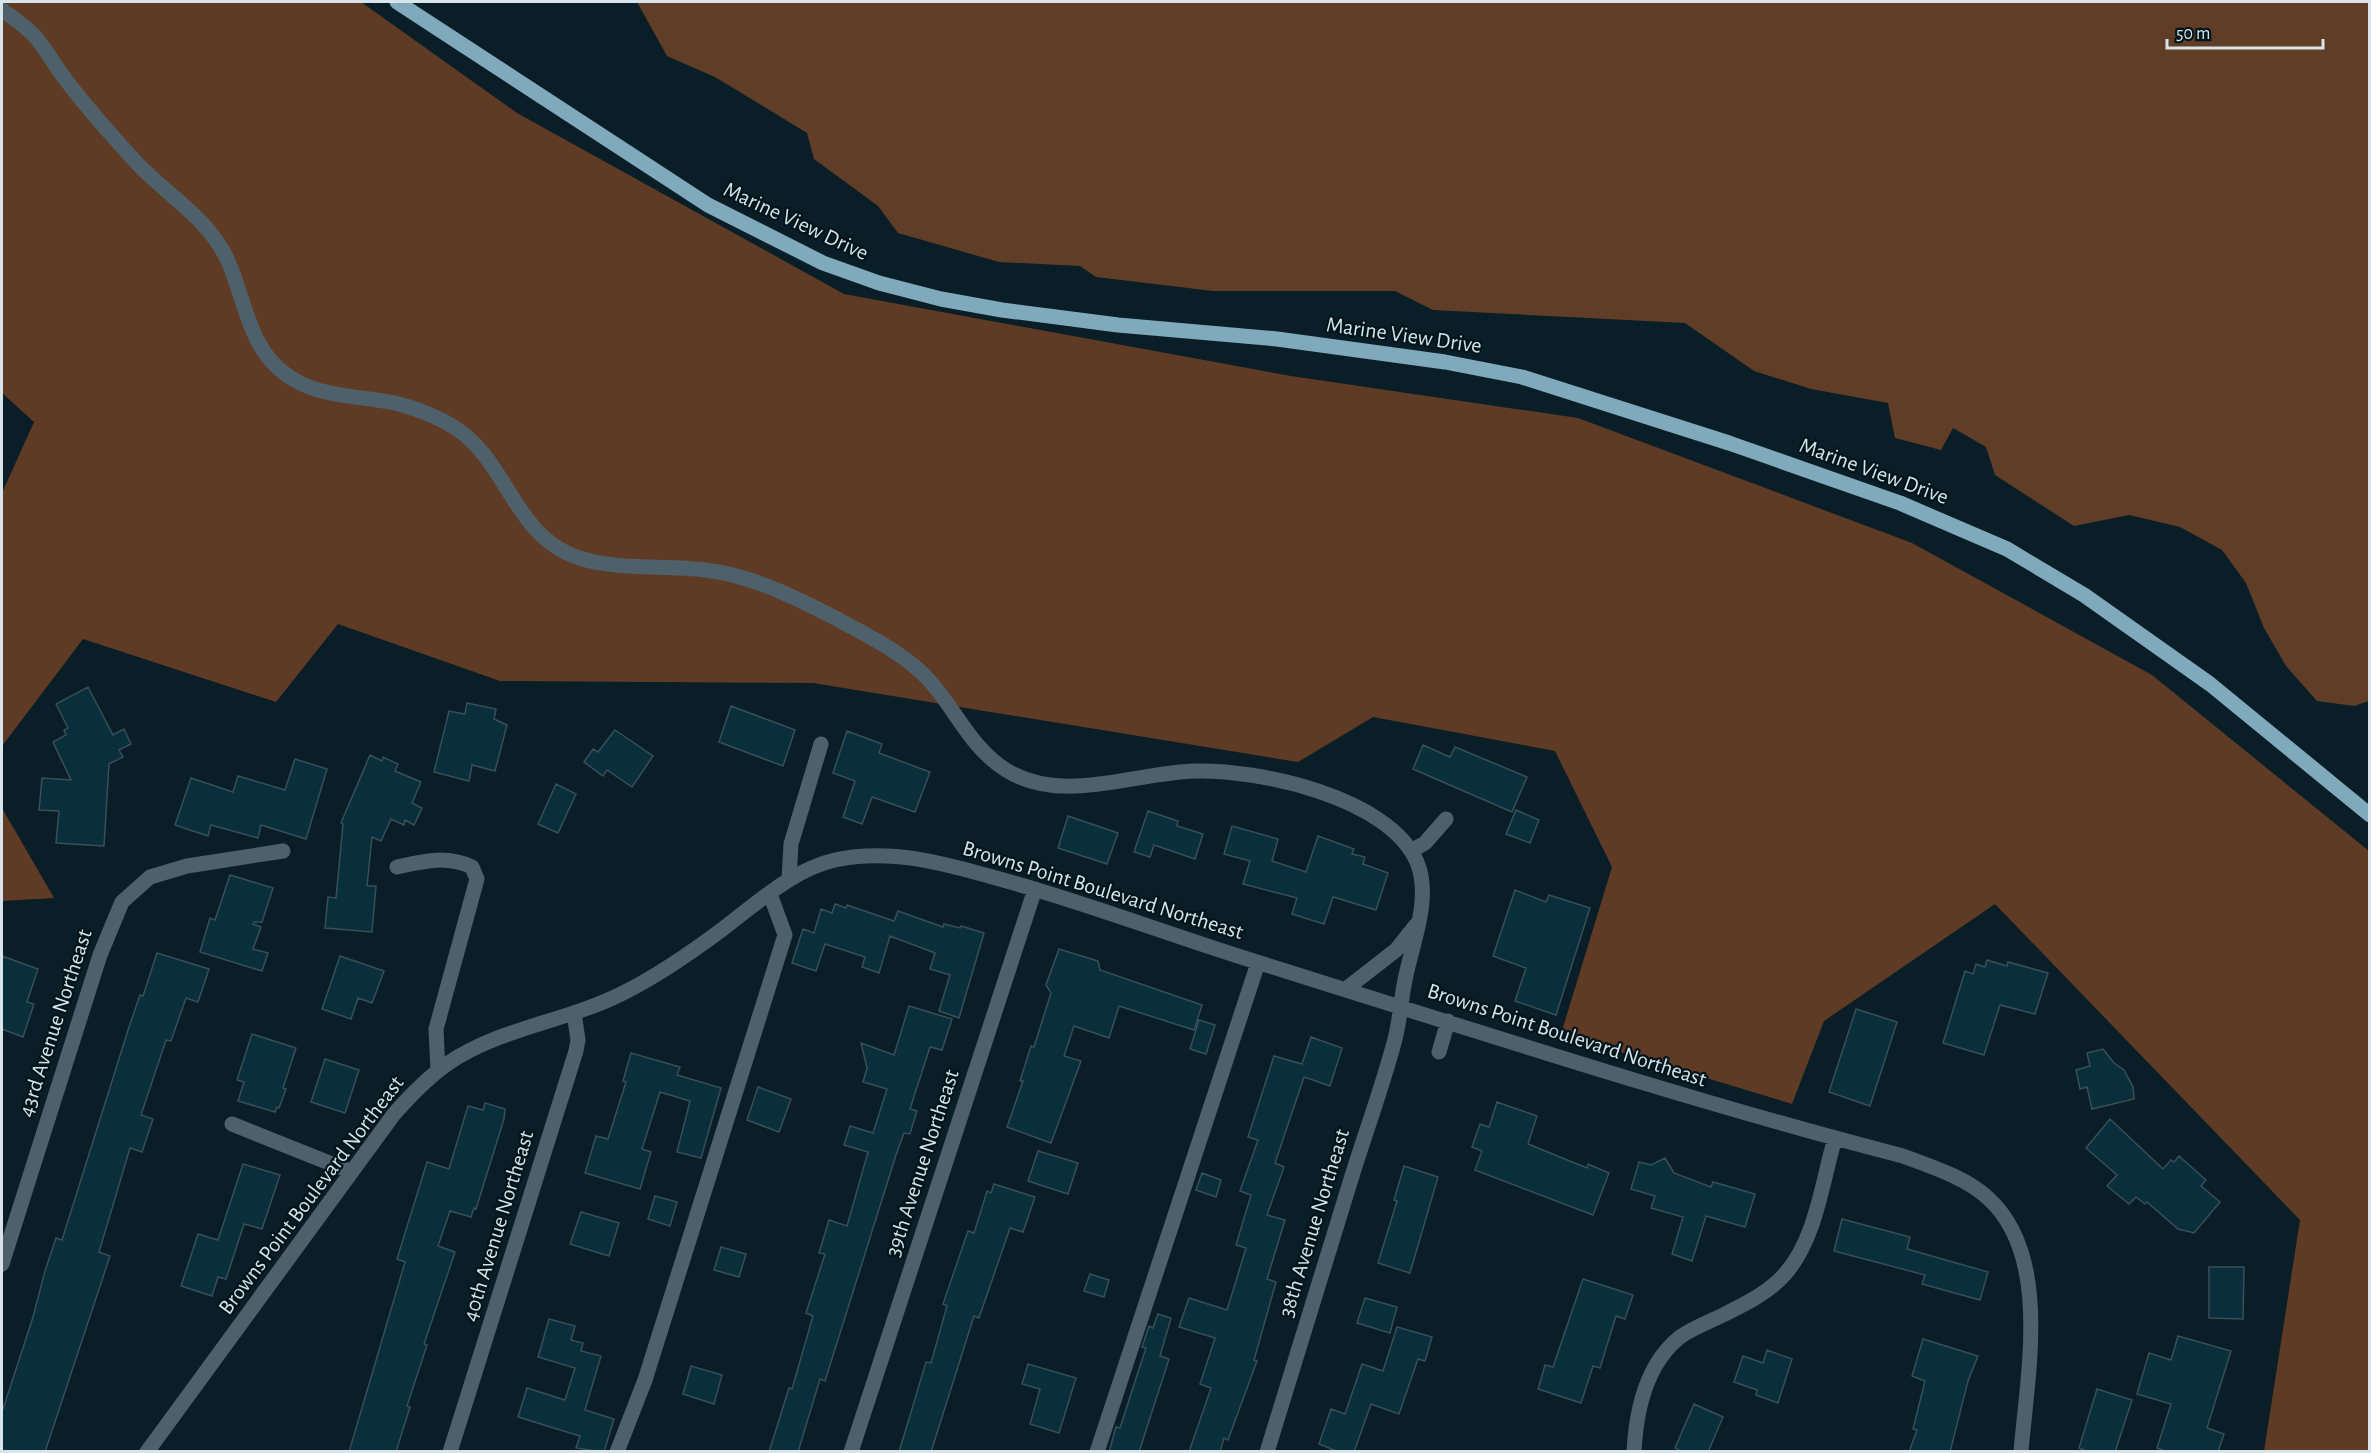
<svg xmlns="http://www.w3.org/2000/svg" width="2371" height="1453" viewBox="0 0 2371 1453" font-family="'Alegreya Sans',sans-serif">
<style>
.forest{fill:#5f3b25}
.water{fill:#603d27}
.building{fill:#092f3d;stroke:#394f58;stroke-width:1.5}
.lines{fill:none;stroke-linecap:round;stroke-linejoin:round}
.minor{stroke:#4e616a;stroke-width:15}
.major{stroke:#80a9bb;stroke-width:15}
.labels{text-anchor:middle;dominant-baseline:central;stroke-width:4.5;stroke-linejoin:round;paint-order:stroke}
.street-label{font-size:22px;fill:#d7e4e9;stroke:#02141c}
</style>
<rect width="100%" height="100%" fill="#091e26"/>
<!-- forest -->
<path class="forest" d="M2 2H361L517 113 844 294 1291 376 1578 418 1912 543 2152 675 2369 851V1451H2264L2300 1220 1995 904 1824 1021 1792 1104 1561 1034 1612 867 1555 751 1373 717 1298 762 813 683 500 681 338 624 276 702 83 639 2 746V493L34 422 2 393Z
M2 808 54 898 2 901Z"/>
<!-- water -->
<path class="water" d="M637 2H2369V701L2354 706 2317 701 2286 666 2264 628 2246 583 2222 550 2180 527 2129 515 2074 526 1995 475 1986 447 1953 428 1941 450 1895 438 1888 403 1811 389 1754 371 1685 323 1433 310 1395 291H1213L1096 277 1080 266 999 262 898 233 878 206 814 159 807 133 715 77 667 56Z"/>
<!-- building -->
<path class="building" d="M88 687 113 735 124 729 131 744 119 750 123 757 109 764 104 846 56 843 59 811 39 810 42 778 71 780 53 742 66 735 64 730 68 728 56 704Z
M467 703 496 709 494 719 507 725 495 771 472 765 469 781 434 772 449 711 465 714Z
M731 706 795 730 783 766 719 742Z
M615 730 653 756 632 787 607 770 603 776 584 762 593 749 598 752Z
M847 731 882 744 879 753 930 772 915 812 872 797 862 824 843 817 855 781 833 773Z
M1423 745 1450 757 1455 747 1527 777 1512 812 1413 769Z
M370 755 382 761 383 757 398 764 395 771 421 782 412 803 422 808 414 825 405 820 404 825 391 819 381 841 372 837 367 886H376L372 932 325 928 328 897 336 898 343 824 341 823Z
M295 759 327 769 306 839 261 825 258 838 211 825 208 836 175 825 191 778 233 792 238 776 285 790Z
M556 784 576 794 558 833 538 824Z
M1516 810 1539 820 1530 843 1506 834Z
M1148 811 1178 821 1177 826 1203 834 1195 859 1154 845 1150 857 1134 852Z
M1068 816 1118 833 1107 864 1058 848Z
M1232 826 1278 839 1272 861 1306 872 1318 836 1354 849 1352 854 1365 857 1363 864 1388 873 1376 910 1333 897 1324 924 1292 914 1297 898 1243 884 1250 861 1224 854Z
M230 875 273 888 262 922H254L253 924 261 927 253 949 268 953 262 971 200 952 210 918 215 920Z
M1515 890 1546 902 1549 895 1590 908 1556 1015 1515 1001 1526 968 1493 956Z
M835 904 846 908 847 905 894 921 898 911 943 927 944 924 960 928 961 926 984 933 959 1018 939 1011 950 975 930 969 935 953 890 936 879 973 862 967 865 957 825 944 816 971 792 963 803 929 814 933 821 909 832 913Z
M1059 949 1098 961 1100 970 1202 1005 1194 1030 1119 1006 1109 1038 1074 1026 1064 1056 1081 1061 1051 1143 1007 1127 1023 1081H1020L1031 1046 1034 1047 1051 993 1046 985Z
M157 953 209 969 198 1002 186 998 171 1041 166 1040 141 1115 153 1119 142 1152 130 1148 99 1252 110 1256 45 1452H2V1412L33 1317 45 1271 56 1238 62 1240 129 1027 140 995 143 996Z
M2 956 38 969 27 1002 34 1004 23 1037 2 1029Z
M340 956 384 971 372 1003 358 998 351 1019 322 1009Z
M1987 960 2007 966 2008 962 2048 973 2035 1014 2000 1005 1984 1055 1943 1043 1965 971 1973 974 1976 964 1985 967Z
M909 1006 952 1019 942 1050 930 1047 910 1109 917 1111 910 1134 904 1133 896 1155 825 1381 820 1379 798 1452H769L789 1388 792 1389 813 1316 806 1313 825 1254 819 1253 829 1220 847 1226 868 1152 844 1145 850 1126 873 1133 887 1089 863 1082 867 1068 861 1043 894 1055Z
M1856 1009 1897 1022 1870 1106 1829 1092Z
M1199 1020 1215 1025 1206 1054 1190 1049Z
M252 1034 296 1048 283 1088 286 1089 279 1108 277 1107 275 1112 238 1101 244 1082 237 1080Z
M1311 1037 1342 1048 1330 1086 1304 1077 1275 1163 1284 1167 1267 1215 1285 1220 1267 1279 1276 1282 1254 1360 1257 1361 1228 1440 1224 1438 1220 1452H1189L1211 1388 1200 1384 1215 1338 1179 1327 1189 1298 1227 1310 1246 1248 1236 1245 1251 1195 1240 1191 1258 1140 1248 1137 1274 1056 1302 1064Z
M2103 1049 2114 1063 2124 1070 2133 1087 2134 1099 2092 1109 2087 1087 2080 1089 2076 1070 2090 1066 2087 1053Z
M631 1053 680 1067 677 1075 721 1088 701 1158 677 1152 690 1101 660 1092 642 1149 651 1152 640 1189 585 1173 596 1136 608 1139 626 1082 623 1081Z
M325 1059 359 1070 345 1113 311 1102Z
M758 1087 791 1099 779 1132 747 1120Z
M1497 1102 1537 1116 1528 1144 1587 1168 1588 1164 1609 1173 1593 1215 1475 1170 1482 1151 1472 1147 1480 1124 1489 1127Z
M485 1103 505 1109 504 1119 476 1209 474 1208 471 1217 450 1211 438 1246 455 1252 424 1344 427 1345 407 1406 410 1407 396 1452H349L405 1262 397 1259 427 1162 449 1169 468 1106 483 1110Z
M2110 1119 2163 1169 2171 1160 2174 1162 2179 1156 2206 1180 2201 1186 2220 1202 2194 1233 2178 1229 2147 1202 2145 1204 2136 1197 2129 1204 2107 1186 2117 1175 2086 1148Z
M1038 1151 1078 1163 1068 1194 1028 1181Z
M1665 1158 1674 1173 1711 1187 1713 1182 1755 1194 1745 1227 1706 1216 1692 1261 1672 1254 1683 1217 1651 1208 1655 1196 1631 1189 1639 1162 1651 1165Z
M243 1164 280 1175 262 1229 244 1224 226 1279 218 1277 212 1296 181 1286 198 1234 218 1240Z
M1404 1166 1438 1177 1410 1273 1378 1263 1397 1201 1394 1200Z
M1202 1173 1221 1180 1216 1197 1196 1190Z
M994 1184 1035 1197 1023 1232 1010 1228 979 1318 974 1316 931 1452H899L926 1362 931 1363 947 1306 943 1304 968 1231 974 1233 987 1191 991 1193Z
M655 1196 677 1202 670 1226 648 1219Z
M581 1212 619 1223 609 1256 570 1244Z
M1842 1219 1910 1237 1907 1249 1988 1272 1980 1300 1922 1284 1925 1275 1834 1251Z
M721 1247 746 1254 739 1277 714 1270Z
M2209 1267H2244L2243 1319 2209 1318Z
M1090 1274 1109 1280 1104 1297 1084 1291Z
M1583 1279 1633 1295 1625 1319 1616 1316 1600 1368 1593 1366 1581 1403 1538 1389 1545 1365 1553 1367Z
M1365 1298 1397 1307 1390 1333 1357 1323Z
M1158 1314 1171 1318 1160 1356 1169 1359 1139 1452H1109L1116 1427 1120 1428 1140 1366 1146 1348 1142 1347 1149 1326 1153 1328Z
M549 1319 575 1326 571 1340 583 1343 581 1351 601 1356 585 1410 614 1419 604 1452 576 1448 580 1436 518 1417 527 1388 565 1400 575 1368 538 1357Z
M1397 1327 1432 1337 1425 1361 1418 1359 1399 1414 1371 1404 1354 1452H1339L1319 1444 1331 1409 1345 1414 1362 1364 1383 1371Z
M2178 1336 2231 1351 2207 1428 2224 1434 2218 1452H2168L2157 1448 2171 1404 2137 1394 2149 1353 2171 1360Z
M1923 1339 1978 1356 1968 1381 1950 1452H1909L1917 1430 1913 1429 1925 1381 1912 1376Z
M1767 1350 1792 1359 1778 1403 1756 1395 1757 1390 1734 1382 1743 1356 1763 1363Z
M1028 1364 1076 1378 1059 1433 1030 1424 1040 1389 1022 1384Z
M691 1366 722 1375 714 1404 683 1394Z
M2097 1389 2132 1400 2115 1452H2089L2079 1448Z
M1694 1404 1723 1417 1708 1452H1683L1675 1448Z"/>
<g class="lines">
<!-- minor -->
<path class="minor" d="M2 10C14 19 29 28 38 40 48 53 56 67 66 80 87 108 112 136 136 162 165 194 206 216 226 257 245 296 247 345 284 373 317 399 361 395 399 404 417 409 438 417 454 427 510 462 513 541 586 560 625 570 666 565 705 570 751 575 799 599 839 620 870 637 905 654 929 680 956 710 970 747 1006 770 1062 805 1133 773 1194 771 1258 769 1389 797 1417 862 1432 899 1412 943 1405 980 1401 999 1400 1020 1395 1039 1383 1085 1366 1131 1352 1176 1324 1268 1295 1360 1267 1452
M1411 851 1425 843 1446 819
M397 867C424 861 446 855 472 867L477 879 436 1029 438 1071
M789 880 791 844 821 744
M1346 989 1396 950 1416 925
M1439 1052 1448 1021
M232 1124 352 1172
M2 1264 100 955 122 902 150 877 187 866 283 851
M147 1452 394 1114C410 1096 427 1078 447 1064 499 1028 565 1022 621 994 658 976 692 952 724 928 757 903 794 869 835 860 890 848 943 863 996 878 1085 902 1172 936 1260 963 1474 1030 1686 1100 1903 1156 1932 1167 1965 1177 1988 1198 2052 1256 2027 1375 2021 1452
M450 1452 576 1051 578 1040 574 1013
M617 1452 645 1380 785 935 770 894
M851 1452 1035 889
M1097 1452 1258 963
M1634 1452C1636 1411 1646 1364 1680 1337 1694 1327 1714 1320 1729 1312 1749 1302 1770 1291 1785 1274 1816 1239 1822 1182 1835 1138"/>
<!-- major -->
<path class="major" d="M397 2 708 205 823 263 879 283 941 299 1002 310 1118 325 1277 339 1445 362 1522 377 1729 443 1900 503 2007 549 2084 595 2210 684 2370 815"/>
</g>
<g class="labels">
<!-- street labels -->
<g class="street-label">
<text transform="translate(796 221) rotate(25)">Marine View Drive</text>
<text transform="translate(1404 335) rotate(8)">Marine View Drive</text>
<text transform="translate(1874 471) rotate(20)">Marine View Drive</text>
<text transform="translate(1103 890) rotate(17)">Browns Point Boulevard Northeast</text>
<text transform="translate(55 1023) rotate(-72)">43rd Avenue Northeast</text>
<text transform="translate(1567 1035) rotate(18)">Browns Point Boulevard Northeast</text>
<text transform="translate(922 1163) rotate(-72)">39th Avenue Northeast</text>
<text transform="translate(311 1195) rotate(-53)">Browns Point Boulevard Northeast</text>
<text transform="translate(1314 1223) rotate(-73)">38th Avenue Northeast</text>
<text transform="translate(498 1226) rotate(-73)">40th Avenue Northeast</text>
</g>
</g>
<!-- border -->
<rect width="2371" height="1453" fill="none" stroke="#d7e4e9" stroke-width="6"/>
<!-- scale -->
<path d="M2167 39v9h156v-9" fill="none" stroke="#d7e4e9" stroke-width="3"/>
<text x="2176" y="39" font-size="18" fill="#d7e4e9" stroke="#02141c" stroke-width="4.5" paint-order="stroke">50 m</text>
</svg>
